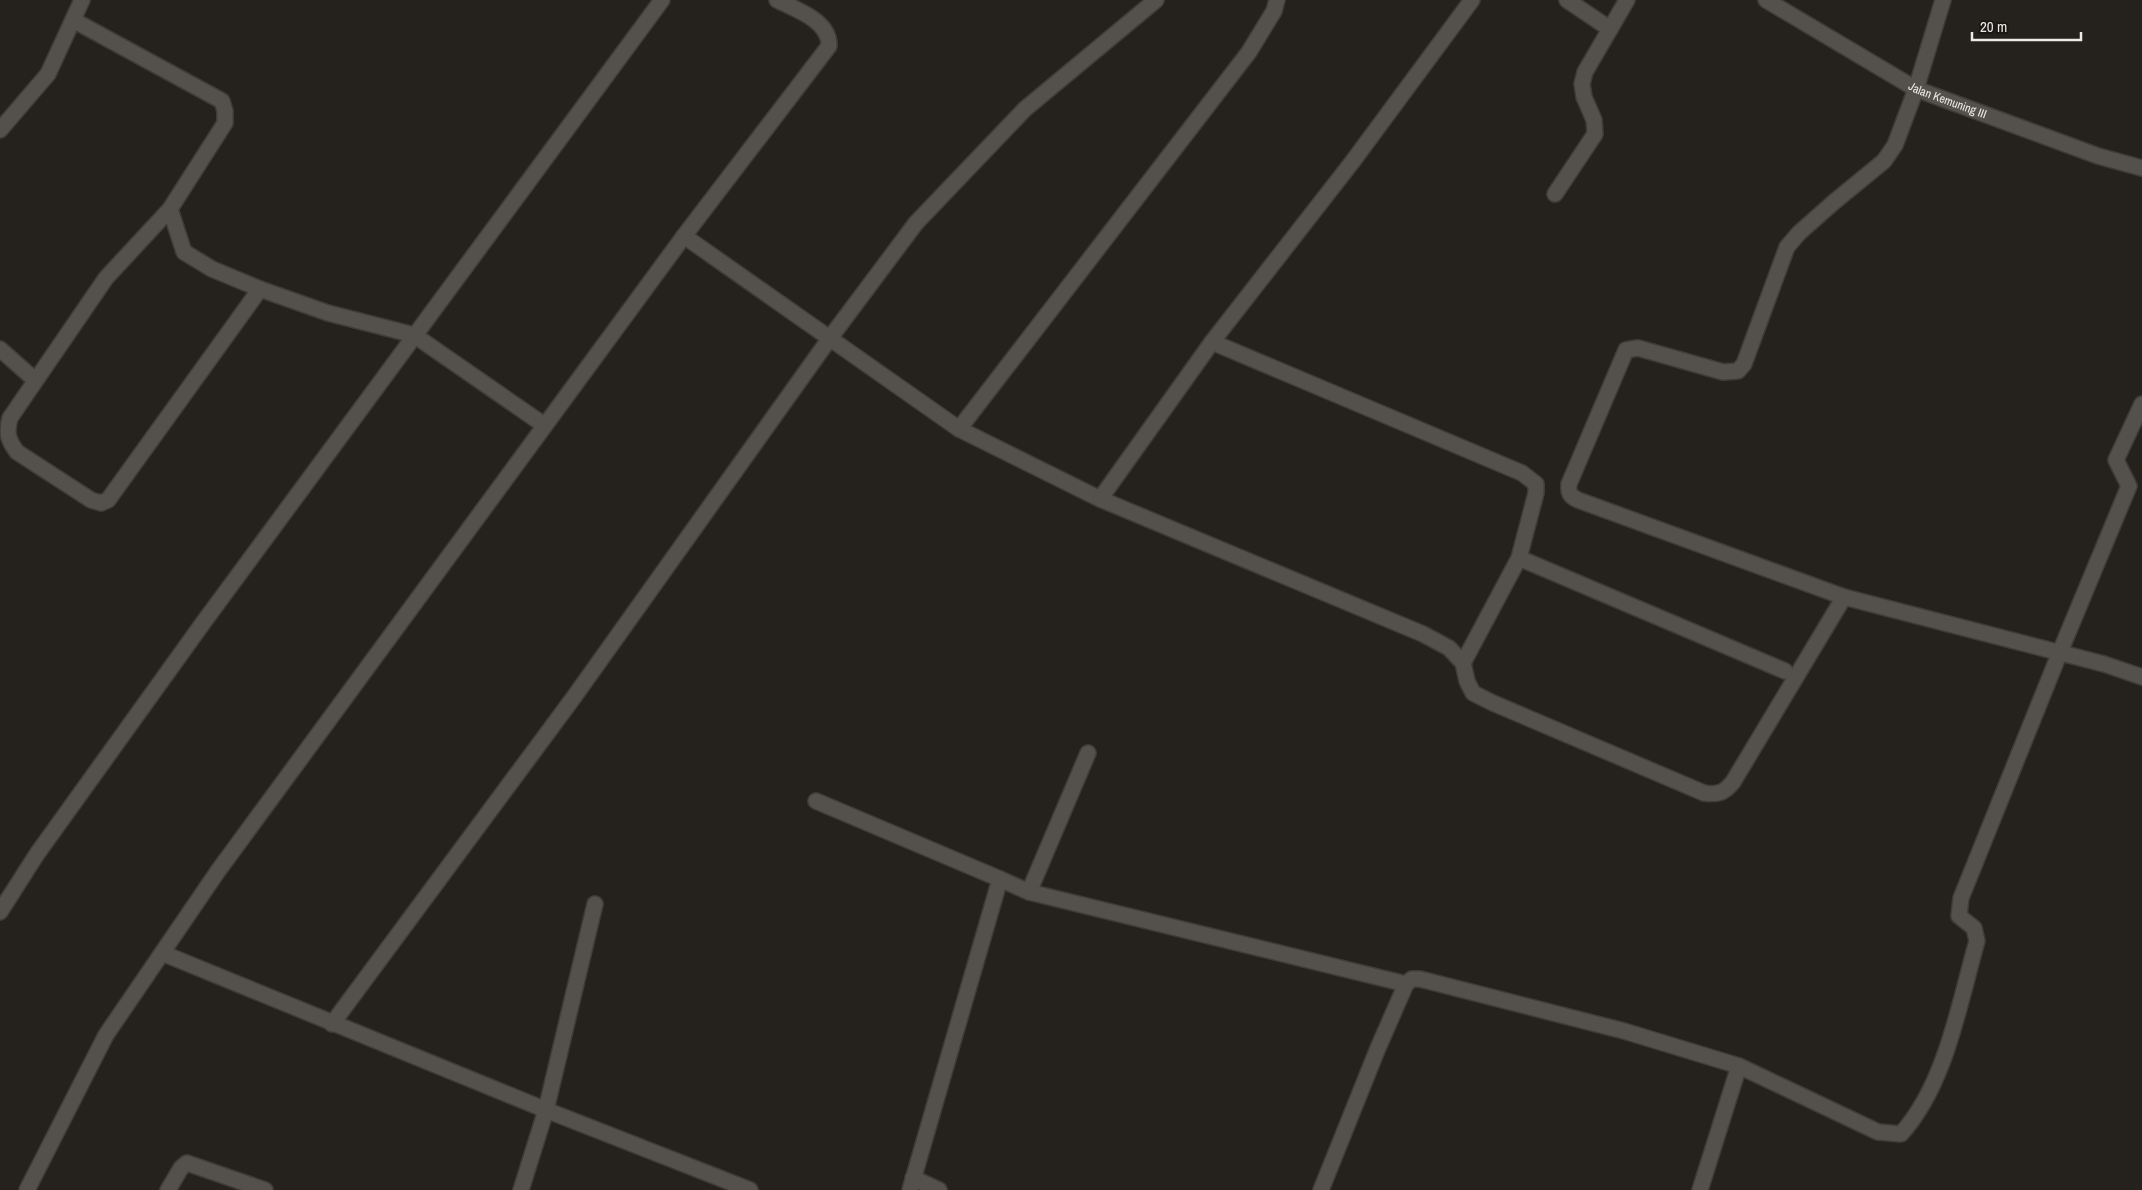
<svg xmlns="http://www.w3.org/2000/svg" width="2142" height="1190" viewBox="0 0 2142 1190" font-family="'Archivo Narrow',sans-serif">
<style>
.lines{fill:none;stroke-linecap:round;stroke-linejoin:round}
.minor-casing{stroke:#3f3b38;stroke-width:18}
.minor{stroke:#54504c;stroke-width:15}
.labels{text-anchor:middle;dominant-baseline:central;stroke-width:4;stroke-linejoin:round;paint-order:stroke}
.street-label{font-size:12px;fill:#eceae7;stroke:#1b1714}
</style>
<rect width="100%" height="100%" fill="#25211d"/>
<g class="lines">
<!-- minor casing -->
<g class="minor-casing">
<g id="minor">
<path d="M1567 0 1610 29"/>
<path id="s1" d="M1766 0 1916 89 2098 156 2142 168"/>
<path d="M1943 0 1916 89 1895 145 1884 161 1834 202 1799 233 1787 247 1744 364 1738 371 1723 372 1638 348 1626 350 1569 484C1568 493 1570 496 1578 500L1844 597 2104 664 2142 677"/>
<path d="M73 20 222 101 225 111V123L170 209 184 252 212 269 260 289 328 313 414 335 544 425"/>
<path d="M0 130 48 74 82 0"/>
<path d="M1555 194 1595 134 1594 120 1584 97 1582 84 1585 72 1627 0"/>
<path d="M170 209 106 278 10 418C6 433 8 440 17 452L91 500 101 503 108 500 260 289"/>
<path d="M684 236 959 429 1100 499 1423 634 1449 648 1463 663 1467 681 1473 693 1493 703 1704 793C1718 795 1724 793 1733 782L1844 597"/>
<path d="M1212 342 1522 473 1536 484V493L1519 558 1463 663"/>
<path d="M0 349 35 380"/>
<path d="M959 429 1249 52 1274 11 1277 0"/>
<path d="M1100 499 1212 342 1353 161 1472 0"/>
<path d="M1519 558 1785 671"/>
<path d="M816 801 1000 879"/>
<path d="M1029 892 1088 753"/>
<path d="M0 912 37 854 203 623 662 0"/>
<path d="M162 953 546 1110 750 1190"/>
<path d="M332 1024 574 697 830 338 916 223 1025 109 1156 0"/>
<path d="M913 1178 939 1190"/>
<path d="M27 1190 106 1035 218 871 684 236 829 46C830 21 797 10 777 0"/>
<path d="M168 1190 181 1168 187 1163 265 1190"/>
<path d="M521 1190 546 1110 595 904"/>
<path d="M910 1190 1000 879 1029 892 1406 984"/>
<path d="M1321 1190 1378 1048 1406 984 1412 979H1420L1624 1031 1739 1066 1878 1132 1901 1134C1946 1084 1959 1004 1977 941L1974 928 1959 916 1961 898 2060 652 2129 486 2116 460 2142 404"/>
<path d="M1700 1190 1739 1066"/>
</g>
</g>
<!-- minor -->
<use href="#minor" class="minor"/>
</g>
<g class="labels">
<!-- street labels -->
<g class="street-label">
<text stroke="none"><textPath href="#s1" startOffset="208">Jalan Kemuning III</textPath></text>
</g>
</g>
<!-- scale -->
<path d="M1972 32v8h109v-8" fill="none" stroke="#eceae7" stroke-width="2.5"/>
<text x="1980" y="32" font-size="15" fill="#eceae7" stroke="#1b1714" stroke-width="4" paint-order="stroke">20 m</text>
</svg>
